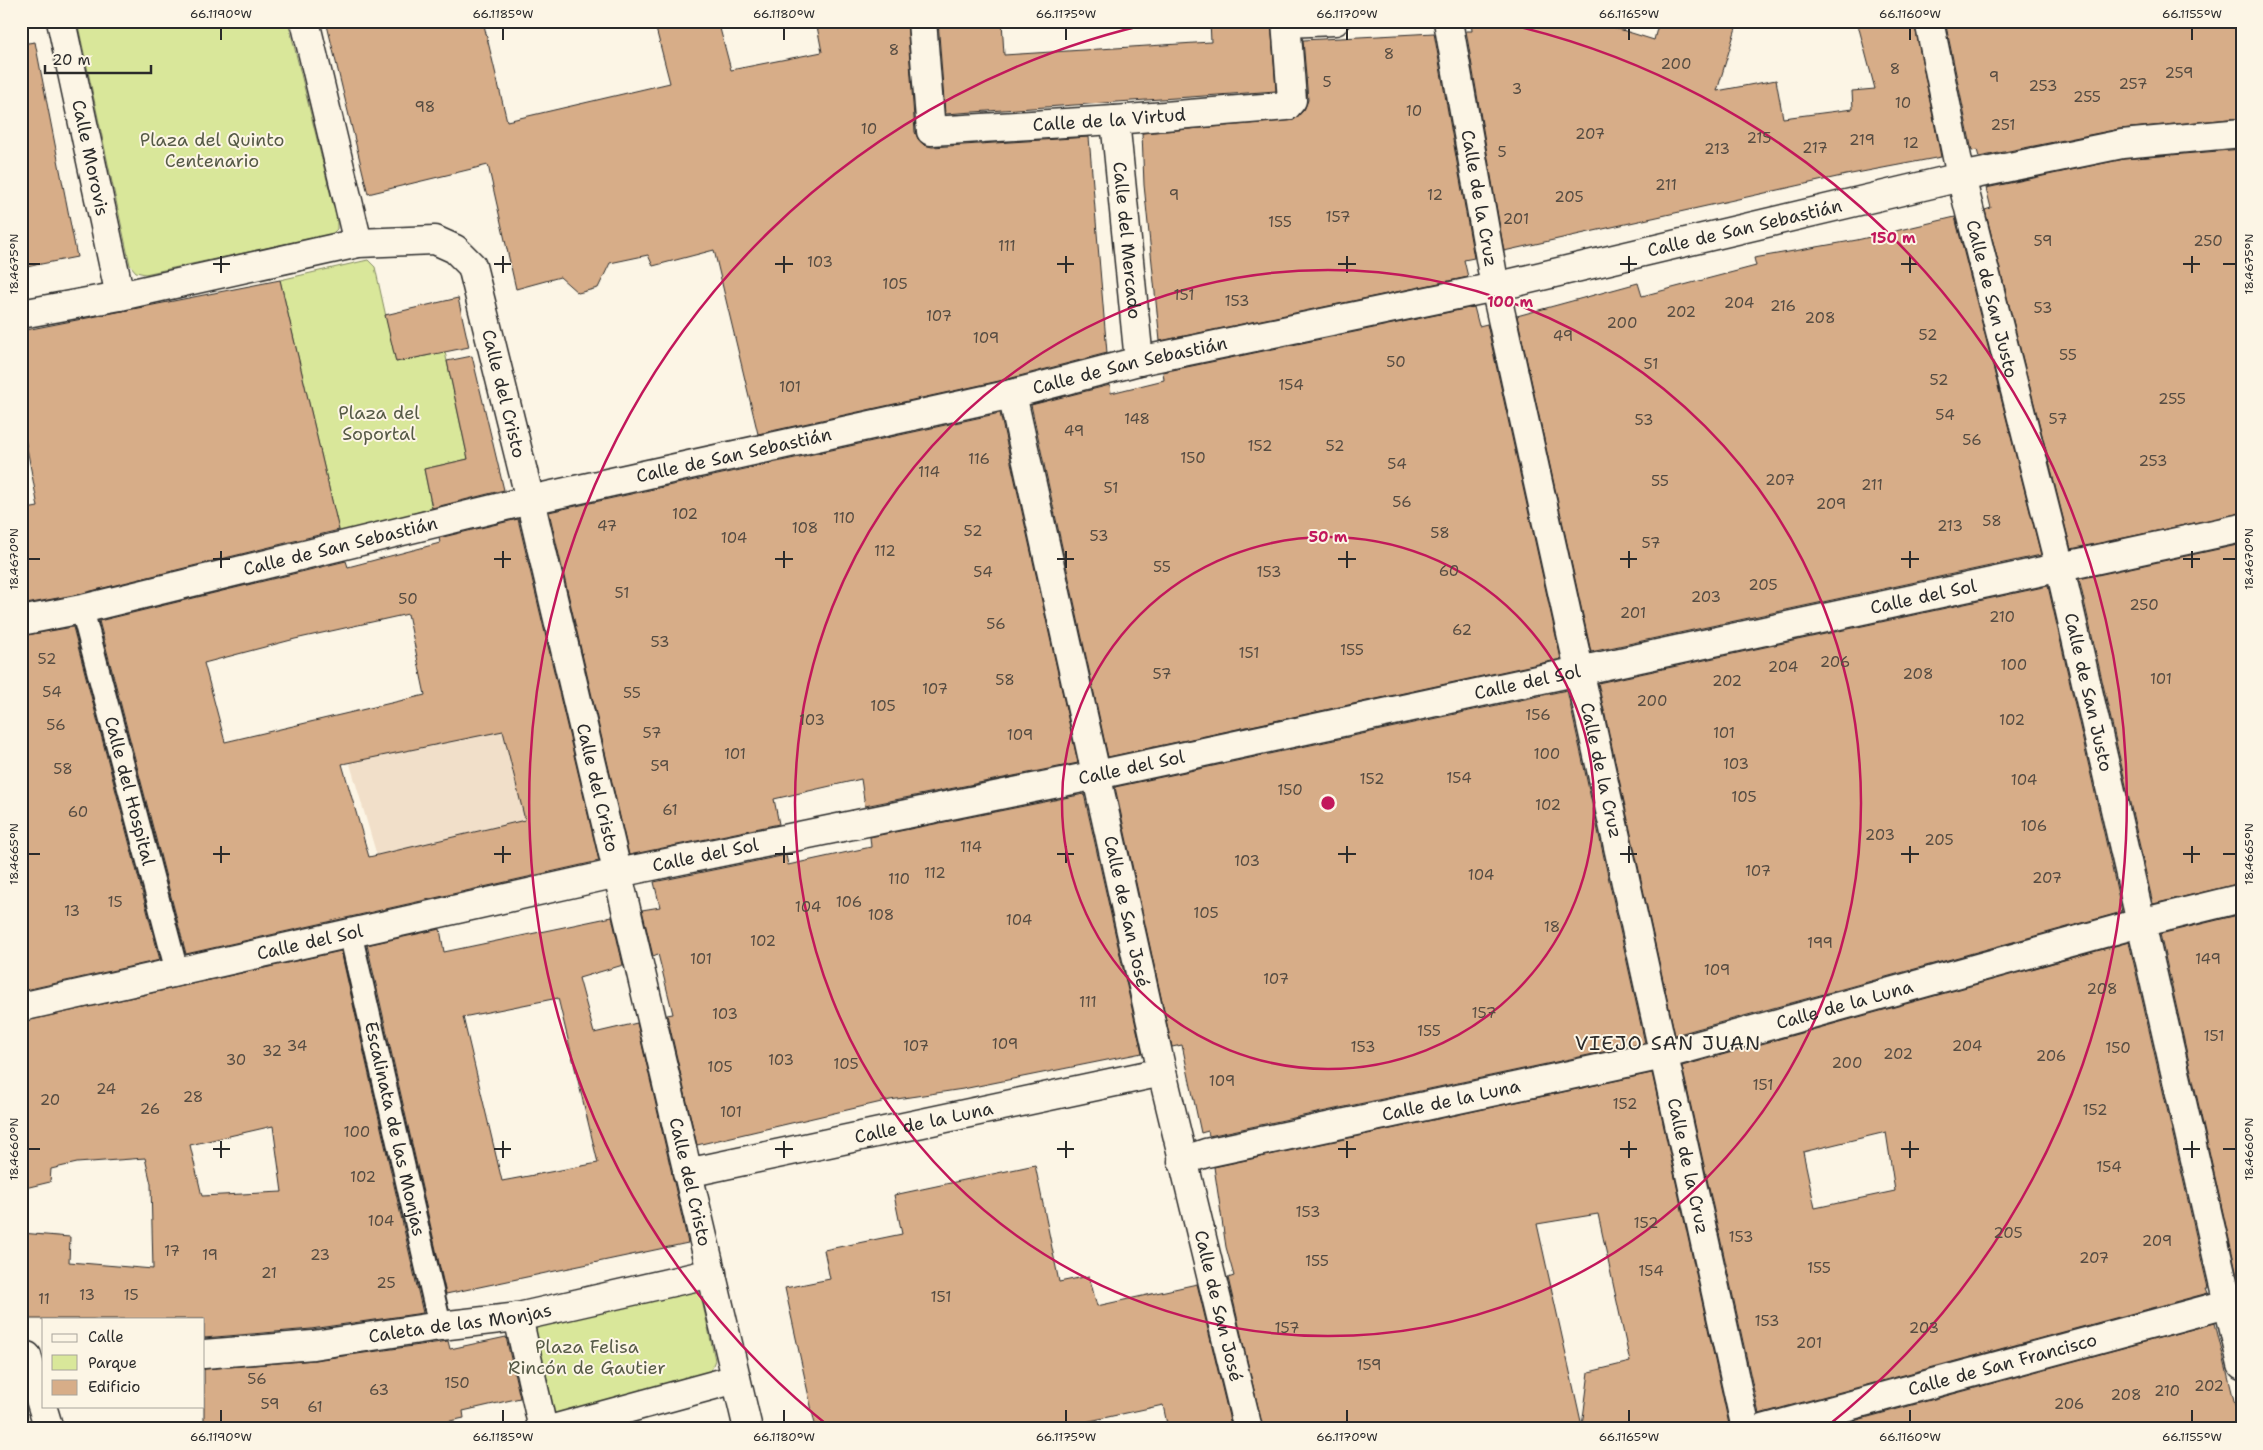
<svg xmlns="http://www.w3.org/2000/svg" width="2263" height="1450" viewBox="0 0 2263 1450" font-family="'Shantell Sans',sans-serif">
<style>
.built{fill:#f1dfc9}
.green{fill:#d9e79a;stroke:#828962}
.building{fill:#d7ad88;stroke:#2b2b2b;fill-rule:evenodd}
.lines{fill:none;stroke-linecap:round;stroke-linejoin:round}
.pedestrian-casing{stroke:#2b2b2b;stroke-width:26}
.minor-casing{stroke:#2b2b2b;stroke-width:31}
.pedestrian{stroke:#fcf5e5;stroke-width:22}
.minor{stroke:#fcf5e5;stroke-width:28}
.ticks{fill:none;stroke:#2b2b2b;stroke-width:2}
.ring{fill:none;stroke:#c2185b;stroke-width:2.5}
.labels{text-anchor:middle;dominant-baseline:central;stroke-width:4;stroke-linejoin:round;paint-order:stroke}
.number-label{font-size:15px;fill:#564c42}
.street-label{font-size:18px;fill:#2b2b2b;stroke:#fcf5e5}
.park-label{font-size:18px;fill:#565a47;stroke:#fcf5e5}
.quarter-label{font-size:20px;letter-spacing:1px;fill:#2b2b2b;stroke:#fcf5e5}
.centre{fill:#c2185b;stroke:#fcf5e5;stroke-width:2.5}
.ring-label{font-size:15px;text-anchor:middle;font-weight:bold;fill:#c2185b;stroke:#fcf5e5;stroke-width:4;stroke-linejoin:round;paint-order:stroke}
.neatline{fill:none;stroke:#2b2b2b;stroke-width:2}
.ticks-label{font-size:12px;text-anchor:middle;fill:#2b2b2b}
</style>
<rect width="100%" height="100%" fill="#fcf5e5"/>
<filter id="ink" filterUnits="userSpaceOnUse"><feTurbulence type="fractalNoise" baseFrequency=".02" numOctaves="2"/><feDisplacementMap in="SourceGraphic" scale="10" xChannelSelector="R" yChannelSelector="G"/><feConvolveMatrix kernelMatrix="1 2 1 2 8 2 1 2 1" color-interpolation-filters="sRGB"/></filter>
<g filter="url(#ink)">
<!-- built -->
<path class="built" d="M546 664 596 868 392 907 338 723 385 705Z"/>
<!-- green -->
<path class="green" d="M77 21H288L337 221V229L332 234 145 274 136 272 130 265Z
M368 260 375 267 396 362 445 352 468 459 424 469 432 508 340 535 280 280Z
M691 1288 701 1296 715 1360 710 1373 550 1415 530 1324Z"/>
<!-- building -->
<path class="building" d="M326 21H483L507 121 670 83 654 21H718L731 70 822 52 816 21H907L915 132 918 139 924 145 932 147 1089 137 1107 353 1008 379 758 434 714 250 653 266 648 255 610 263 598 288 578 293 560 277 516 289 488 165 368 194Z
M938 21H1002L1004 55 1211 42 1210 21H1271L1276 91 945 114Z
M1471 21H1593L1654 40 1659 21H1738L1717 91 1776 80 1783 118 1853 109 1852 91 1875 89 1857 21H1914L1941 157 1846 175 1504 251 1466 31H1472Z
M1945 21H2242V118L2119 129 1979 157 1977 150 1972 151Z
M1434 33 1474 258 1464 260 1468 277 1160 341 1144 185 1142 133 1294 120 1304 110 1308 100 1303 40Z
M35 42 77 257 21 268V44Z
M2242 149V513L2071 549 1985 210 1991 208 1986 188 2124 159Z
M1955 217 2041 555 1591 652 1517 316 1638 283 1642 296 1756 266 1754 258 1857 240Z
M280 280 339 530 79 594 21 605V510L38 507 24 432 21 433V331Z
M458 298 469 347 396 362 385 315Z
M1474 307 1479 326 1487 324 1561 659 1108 757 1031 405 1110 385 1111 393 1164 380 1163 372Z
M472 356 504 490 432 508 424 469 468 459 447 361Z
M1000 413 1078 763 865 806 861 779 774 799 779 824 629 855 549 512Z
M518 519 599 861 186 954 99 621 346 561 348 567 440 543 439 538ZM408 614 425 695 225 742 204 663 295 639ZM503 731 525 820 369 857 342 764Z
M2242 544V883L2153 904 2079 579Z
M2048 586 2122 912 1675 1035 1598 683Z
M73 627 160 960 21 991V636Z
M1567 690 1645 1043 1209 1136 1208 1131 1201 1133 1182 1045 1172 1047 1115 787Z
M1084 794 1142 1053 963 1089 890 1100 697 1145 667 1015 673 1014 658 954 653 956 642 910 660 907 654 882 786 855 788 865 871 847 870 837Z
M2242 914V1278L2238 1279 2160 934Z
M612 917 623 965 579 978 594 1033 637 1023 688 1243 446 1294 367 945 440 929 444 952ZM558 998 598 1163 502 1181 463 1017Z
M2129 942 2208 1288H2206L2208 1293 1759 1414 1682 1066ZM1886 1132 1895 1191 1815 1208 1803 1152Z
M341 951 423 1313 311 1329 204 1338V1319H21V1233L70 1237 69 1262 153 1269 151 1184 145 1158 77 1163 51 1169 50 1182 21 1189V1022ZM273 1126 282 1192 202 1196 190 1145Z
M1652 1073 1730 1429H1263L1228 1278 1234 1276 1226 1247 1214 1167ZM1598 1214 1630 1362 1589 1372 1582 1426 1537 1224Z
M1035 1165 1059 1282 1089 1276 1097 1306 1197 1284 1232 1429H1168L1163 1405 1053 1429H816L785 1288 830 1279 824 1250 902 1234 894 1195Z
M2215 1323 2241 1429H1824Z
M506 1337 520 1398 463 1411 464 1418 413 1429H204V1369L315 1360 448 1341 450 1349Z"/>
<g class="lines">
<!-- pedestrian casing -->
<g class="pedestrian-casing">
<g id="pedestrian">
<path id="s1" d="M82 609 177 972"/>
<path id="s2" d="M350 932 440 1326"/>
</g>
</g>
<!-- minor casing -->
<g class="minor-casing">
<g id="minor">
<path id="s3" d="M61 21 120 296"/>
<path d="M305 21 358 243"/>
<path id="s4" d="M922 21 931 131 1115 120 1287 106 1292 100 1286 21"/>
<path id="s5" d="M1448 21 1495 287 1746 1429"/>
<path id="s6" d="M1929 21 1961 177 2060 568 2242 1365"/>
<path d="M1286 23 1335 21"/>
<path id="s7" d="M1115 120 1139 361"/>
<path id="s8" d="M21 314 120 296 358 243 435 240 455 249 472 266 530 500 748 1429"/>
<path id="s9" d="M1012 394 1162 1072 1248 1429"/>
<path id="s10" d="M21 621 82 609 530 500 1012 394 1139 361 1495 287 1961 177 2122 144 2242 133"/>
<path id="s11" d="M21 1007 618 873 1097 775 2242 528"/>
<path id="s12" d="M1182 1161 1206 1153 1663 1055 2140 923 2242 898"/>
<path id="s13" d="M687 1173 1162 1072"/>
<path d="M518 1317 543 1429"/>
<path id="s14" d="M204 1354 313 1345 440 1326 518 1317 712 1273"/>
<path d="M27 1356 49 1429"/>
<path d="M553 1429 736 1379"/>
<path id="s15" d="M1763 1429 2242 1300"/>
</g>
</g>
<!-- pedestrian -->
<use href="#pedestrian" class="pedestrian"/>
<!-- minor -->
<use href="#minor" class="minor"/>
</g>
</g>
<!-- ticks -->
<path class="ticks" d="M221 28V40M503 28V40M784 28V40M1066 28V40M1347 28V40M1629 28V40M1910 28V40M2192 28V40M221 256V273M503 256V273M784 256V273M1066 256V273M1347 256V273M1629 256V273M1910 256V273M2192 256V273M28 264H40M213 264H230M494 264H511M775 264H793M1057 264H1074M1338 264H1356M1620 264H1637M1901 264H1919M2183 264H2200M2223 264H2236M221 551V568M503 551V568M784 551V568M1066 551V568M1347 551V568M1629 551V568M1910 551V568M2192 551V568M28 559H40M213 559H230M494 559H511M775 559H793M1057 559H1074M1338 559H1356M1620 559H1637M1901 559H1919M2183 559H2200M2223 559H2236M221 846V863M503 846V863M784 846V863M1066 846V863M1347 846V863M1629 846V863M1910 846V863M2192 846V863M28 854H40M213 854H230M494 854H511M775 854H793M1057 854H1074M1338 854H1356M1620 854H1637M1901 854H1919M2183 854H2200M2223 854H2236M221 1141V1158M503 1141V1158M784 1141V1158M1066 1141V1158M1347 1141V1158M1629 1141V1158M1910 1141V1158M2192 1141V1158M28 1149H40M213 1149H230M494 1149H511M775 1149H793M1057 1149H1074M1338 1149H1356M1620 1149H1637M1901 1149H1919M2183 1149H2200M2223 1149H2236M221 1410V1422M503 1410V1422M784 1410V1422M1066 1410V1422M1347 1410V1422M1629 1410V1422M1910 1410V1422M2192 1410V1422"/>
<!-- distance rings -->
<g class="ring">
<circle cx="1328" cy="803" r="266"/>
<circle cx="1328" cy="803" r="533"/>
<path d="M831 1428A799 799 0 0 1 1162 21M1494 21A799 799 0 0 1 1825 1428"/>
</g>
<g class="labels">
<!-- number labels -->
<g class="number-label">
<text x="894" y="50">8</text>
<text x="1389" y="54">8</text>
<text x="1676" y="64">200</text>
<text x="1895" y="69">8</text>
<text x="2179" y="73">259</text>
<text x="1994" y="77">9</text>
<text x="1327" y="82">5</text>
<text x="2133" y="84">257</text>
<text x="2043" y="86">253</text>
<text x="1517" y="89">3</text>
<text x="2087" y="97">255</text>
<text x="1903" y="103">10</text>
<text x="425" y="107">98</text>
<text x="1414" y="111">10</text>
<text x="2003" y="125">251</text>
<text x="869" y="129">10</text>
<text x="1590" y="134">207</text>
<text x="1759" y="138">215</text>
<text x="1862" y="140">219</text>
<text x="1911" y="143">12</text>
<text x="1815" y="148">217</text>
<text x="1717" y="149">213</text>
<text x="1502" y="152">5</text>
<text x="1666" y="185">211</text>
<text x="1174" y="195">9</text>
<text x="1435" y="195">12</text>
<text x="1569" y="197">205</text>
<text x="1338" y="217">157</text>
<text x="1516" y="219">201</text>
<text x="1280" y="222">155</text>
<text x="2043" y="241">59</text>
<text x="2208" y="241">250</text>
<text x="1007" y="246">111</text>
<text x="820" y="262">103</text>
<text x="895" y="284">105</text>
<text x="1184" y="295">151</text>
<text x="1237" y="301">153</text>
<text x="1739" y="303">204</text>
<text x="1783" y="306">216</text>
<text x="2043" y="308">53</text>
<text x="1681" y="312">202</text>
<text x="939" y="316">107</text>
<text x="1820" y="318">208</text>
<text x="1622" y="323">200</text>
<text x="1928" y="335">52</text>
<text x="1563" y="336">49</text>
<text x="986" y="338">109</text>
<text x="2068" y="355">55</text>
<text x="1396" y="362">50</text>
<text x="1651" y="364">51</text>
<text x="1939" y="380">52</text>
<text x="1291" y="385">154</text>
<text x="790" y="387">101</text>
<text x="2172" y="399">255</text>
<text x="1945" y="415">54</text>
<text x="1137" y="419">148</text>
<text x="2058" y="419">57</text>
<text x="1644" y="420">53</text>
<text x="1074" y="431">49</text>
<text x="1972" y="440">56</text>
<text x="1260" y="446">152</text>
<text x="1335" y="446">52</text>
<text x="1193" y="458">150</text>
<text x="979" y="459">116</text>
<text x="2153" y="461">253</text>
<text x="1397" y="464">54</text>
<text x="929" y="472">114</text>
<text x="1780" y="480">207</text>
<text x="1660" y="481">55</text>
<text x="1872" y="485">211</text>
<text x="1111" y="488">51</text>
<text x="1402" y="502">56</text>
<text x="1831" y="504">209</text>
<text x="685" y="514">102</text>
<text x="844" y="518">110</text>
<text x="1992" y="521">58</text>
<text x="607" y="526">47</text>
<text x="1950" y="526">213</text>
<text x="805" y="528">108</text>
<text x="973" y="531">52</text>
<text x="1440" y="533">58</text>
<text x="1099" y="536">53</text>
<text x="734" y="538">104</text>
<text x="1651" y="543">57</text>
<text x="885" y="551">112</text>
<text x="1162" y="567">55</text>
<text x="1449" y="571">60</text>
<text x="983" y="572">54</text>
<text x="1269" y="572">153</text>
<text x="1763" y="585">205</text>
<text x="622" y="593">51</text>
<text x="1706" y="597">203</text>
<text x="408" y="599">50</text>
<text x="2144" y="605">250</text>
<text x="1633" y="613">201</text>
<text x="2002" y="617">210</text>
<text x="996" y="624">56</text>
<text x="1462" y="630">62</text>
<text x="660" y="642">53</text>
<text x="1352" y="650">155</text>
<text x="1249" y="653">151</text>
<text x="47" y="659">52</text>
<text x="1835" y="662">206</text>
<text x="2014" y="665">100</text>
<text x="1783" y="667">204</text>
<text x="1162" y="674">57</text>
<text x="1918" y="674">208</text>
<text x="2161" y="679">101</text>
<text x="1005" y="680">58</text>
<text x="1727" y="681">202</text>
<text x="935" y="689">107</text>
<text x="52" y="692">54</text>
<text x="632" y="693">55</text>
<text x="1652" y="701">200</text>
<text x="883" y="706">105</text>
<text x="1538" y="715">156</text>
<text x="812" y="720">103</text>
<text x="2012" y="720">102</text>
<text x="56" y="725">56</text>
<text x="652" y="733">57</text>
<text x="1724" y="733">101</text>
<text x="1020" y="735">109</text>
<text x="735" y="754">101</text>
<text x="1547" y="754">100</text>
<text x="1736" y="764">103</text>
<text x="660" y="766">59</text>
<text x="63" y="769">58</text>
<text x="1459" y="778">154</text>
<text x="1372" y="779">152</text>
<text x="2024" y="780">104</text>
<text x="1290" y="790">150</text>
<text x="1744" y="797">105</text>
<text x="1548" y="805">102</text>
<text x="670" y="810">61</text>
<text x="78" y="812">60</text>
<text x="2034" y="826">106</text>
<text x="1880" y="835">203</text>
<text x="1939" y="840">205</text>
<text x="971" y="847">114</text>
<text x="1247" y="861">103</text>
<text x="1758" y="871">107</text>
<text x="935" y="873">112</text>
<text x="1481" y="875">104</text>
<text x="2047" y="878">207</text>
<text x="899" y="879">110</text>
<text x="115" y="902">15</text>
<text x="849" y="902">106</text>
<text x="808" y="907">104</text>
<text x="72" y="911">13</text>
<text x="1206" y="913">105</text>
<text x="881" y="915">108</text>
<text x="1019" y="920">104</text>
<text x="1552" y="927">18</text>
<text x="763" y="941">102</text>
<text x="1820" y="943">199</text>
<text x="701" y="959">101</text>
<text x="2208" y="959">149</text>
<text x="1717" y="970">109</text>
<text x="1276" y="979">107</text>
<text x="2102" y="989">208</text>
<text x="1088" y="1002">111</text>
<text x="1484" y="1013">157</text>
<text x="725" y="1014">103</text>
<text x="1429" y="1031">155</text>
<text x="2214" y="1036">151</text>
<text x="1005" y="1044">109</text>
<text x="297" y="1046">34</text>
<text x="916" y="1046">107</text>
<text x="1967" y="1046">204</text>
<text x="1363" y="1047">153</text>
<text x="2118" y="1048">150</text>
<text x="272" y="1051">32</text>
<text x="1898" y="1054">202</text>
<text x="2051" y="1056">206</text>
<text x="236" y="1060">30</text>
<text x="781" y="1060">103</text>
<text x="1847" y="1063">200</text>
<text x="846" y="1064">105</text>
<text x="720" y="1067">105</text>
<text x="1222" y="1081">109</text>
<text x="1763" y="1085">151</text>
<text x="106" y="1089">24</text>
<text x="193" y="1097">28</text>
<text x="50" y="1100">20</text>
<text x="1625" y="1104">152</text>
<text x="150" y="1109">26</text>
<text x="2095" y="1110">152</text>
<text x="731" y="1112">101</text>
<text x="357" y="1132">100</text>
<text x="2109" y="1167">154</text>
<text x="363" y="1177">102</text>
<text x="1308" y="1212">153</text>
<text x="381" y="1221">104</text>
<text x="1646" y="1223">152</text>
<text x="2008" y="1233">205</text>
<text x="1741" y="1237">153</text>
<text x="2157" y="1241">209</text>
<text x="172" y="1251">17</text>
<text x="210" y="1255">19</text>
<text x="320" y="1255">23</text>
<text x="2094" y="1258">207</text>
<text x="1317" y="1261">155</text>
<text x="1819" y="1268">155</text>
<text x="1651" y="1271">154</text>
<text x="269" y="1273">21</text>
<text x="386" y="1283">25</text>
<text x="87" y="1295">13</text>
<text x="131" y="1295">15</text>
<text x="941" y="1297">151</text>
<text x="44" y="1299">11</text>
<text x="1767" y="1321">153</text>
<text x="1287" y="1328">157</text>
<text x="1924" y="1328">203</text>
<text x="1809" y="1343">201</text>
<text x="1369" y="1365">159</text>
<text x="257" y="1379">56</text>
<text x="457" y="1383">150</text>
<text x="2209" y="1386">202</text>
<text x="379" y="1390">63</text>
<text x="2167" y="1391">210</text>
<text x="2126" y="1395">208</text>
<text x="270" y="1404">59</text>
<text x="2069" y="1404">206</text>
<text x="315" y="1407">61</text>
</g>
<!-- street labels -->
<g class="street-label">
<text stroke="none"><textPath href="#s4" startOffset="289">Calle de la Virtud</textPath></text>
<text stroke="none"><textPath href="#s3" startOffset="140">Calle Morovis</textPath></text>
<text stroke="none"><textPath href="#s5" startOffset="180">Calle de la Cruz</textPath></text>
<text stroke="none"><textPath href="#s10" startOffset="1768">Calle de San Sebastián</textPath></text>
<text stroke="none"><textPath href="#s7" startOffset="121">Calle del Mercado</textPath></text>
<text stroke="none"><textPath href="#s6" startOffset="285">Calle de San Justo</textPath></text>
<text stroke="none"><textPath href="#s10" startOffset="1138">Calle de San Sebastián</textPath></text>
<text stroke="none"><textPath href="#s8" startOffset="599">Calle del Cristo</textPath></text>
<text stroke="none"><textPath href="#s10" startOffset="732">Calle de San Sebastián</textPath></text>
<text stroke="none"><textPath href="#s10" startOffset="328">Calle de San Sebastián</textPath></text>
<text stroke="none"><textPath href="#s11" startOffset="1946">Calle del Sol</textPath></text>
<text stroke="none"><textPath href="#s11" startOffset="1541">Calle del Sol</textPath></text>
<text stroke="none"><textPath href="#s6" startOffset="690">Calle de San Justo</textPath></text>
<text stroke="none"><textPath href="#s11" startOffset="1136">Calle del Sol</textPath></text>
<text stroke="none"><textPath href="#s5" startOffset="765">Calle de la Cruz</textPath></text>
<text stroke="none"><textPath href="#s8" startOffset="1004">Calle del Cristo</textPath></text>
<text stroke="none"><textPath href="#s1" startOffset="188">Calle del Hospital</textPath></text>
<text stroke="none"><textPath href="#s11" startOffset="701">Calle del Sol</textPath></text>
<text stroke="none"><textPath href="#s9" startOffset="530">Calle de San José</textPath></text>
<text stroke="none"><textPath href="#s11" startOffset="296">Calle del Sol</textPath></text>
<text stroke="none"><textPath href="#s12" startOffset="681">Calle de la Luna</textPath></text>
<text stroke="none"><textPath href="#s12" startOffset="276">Calle de la Luna</textPath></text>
<text stroke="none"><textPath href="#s13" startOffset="242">Calle de la Luna</textPath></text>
<text stroke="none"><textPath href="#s2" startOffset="202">Escalinata de las Monjas</textPath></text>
<text stroke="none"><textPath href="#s5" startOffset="1170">Calle de la Cruz</textPath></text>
<text stroke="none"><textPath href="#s8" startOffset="1409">Calle del Cristo</textPath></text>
<text stroke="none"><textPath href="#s9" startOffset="935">Calle de San José</textPath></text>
<text stroke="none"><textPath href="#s14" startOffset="258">Caleta de las Monjas</textPath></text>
<text stroke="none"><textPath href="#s15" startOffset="248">Calle de San Francisco</textPath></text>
</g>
<!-- park labels -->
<g class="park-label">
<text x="212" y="140">Plaza del Quinto<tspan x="212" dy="21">Centenario</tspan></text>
<text x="379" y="413">Plaza del<tspan x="379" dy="21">Soportal</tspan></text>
<text x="587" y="1347">Plaza Felisa<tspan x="587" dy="21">Rincón de Gautier</tspan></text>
</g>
<!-- quarter labels -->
<g class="quarter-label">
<text x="1668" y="1043">VIEJO SAN JUAN</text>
</g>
</g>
<circle cx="1328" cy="803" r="8" class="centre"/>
<g class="ring-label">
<text x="1893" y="243">150 m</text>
<text x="1510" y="307">100 m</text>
<text x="1328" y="542">50 m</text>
</g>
<!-- margin -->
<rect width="2263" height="1450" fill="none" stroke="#fcf5e5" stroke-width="55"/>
<!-- legend -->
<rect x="42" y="1318" width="162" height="90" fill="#fcf5e5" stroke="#a8a49b"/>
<rect x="52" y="1334" width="25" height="8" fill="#fcf5e5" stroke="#a8a49b"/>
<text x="88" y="1342" font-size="15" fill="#2b2b2b">Calle</text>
<rect x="52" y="1355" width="25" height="15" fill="#d9e79a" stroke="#a8a49b"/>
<text x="88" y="1368" font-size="15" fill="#2b2b2b">Parque</text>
<rect x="52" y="1380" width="25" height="15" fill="#d7ad88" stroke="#a8a49b"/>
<text x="88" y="1392" font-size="15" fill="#2b2b2b">Edificio</text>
<!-- scale -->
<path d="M45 65v8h106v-8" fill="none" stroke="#2b2b2b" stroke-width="2.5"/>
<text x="52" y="65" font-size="15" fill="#2b2b2b" stroke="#fcf5e5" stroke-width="4" paint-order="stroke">20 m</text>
<rect x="28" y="28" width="2208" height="1394" class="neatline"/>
<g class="ticks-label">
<text x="221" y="18">66.1190°W</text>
<text x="503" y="18">66.1185°W</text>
<text x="784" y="18">66.1180°W</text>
<text x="1066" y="18">66.1175°W</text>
<text x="1347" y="18">66.1170°W</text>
<text x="1629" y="18">66.1165°W</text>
<text x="1910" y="18">66.1160°W</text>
<text x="2192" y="18">66.1155°W</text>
<text transform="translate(14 264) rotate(-90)" y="4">18.4675°N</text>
<text transform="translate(2249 264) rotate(-90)" y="4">18.4675°N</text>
<text transform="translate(14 559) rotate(-90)" y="4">18.4670°N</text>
<text transform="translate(2249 559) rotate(-90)" y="4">18.4670°N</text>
<text transform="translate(14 854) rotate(-90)" y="4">18.4665°N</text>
<text transform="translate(2249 854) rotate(-90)" y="4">18.4665°N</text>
<text transform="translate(14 1149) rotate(-90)" y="4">18.4660°N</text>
<text transform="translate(2249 1149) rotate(-90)" y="4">18.4660°N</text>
<text x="221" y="1441">66.1190°W</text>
<text x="503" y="1441">66.1185°W</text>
<text x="784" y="1441">66.1180°W</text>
<text x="1066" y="1441">66.1175°W</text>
<text x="1347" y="1441">66.1170°W</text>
<text x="1629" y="1441">66.1165°W</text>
<text x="1910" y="1441">66.1160°W</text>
<text x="2192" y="1441">66.1155°W</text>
</g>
</svg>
